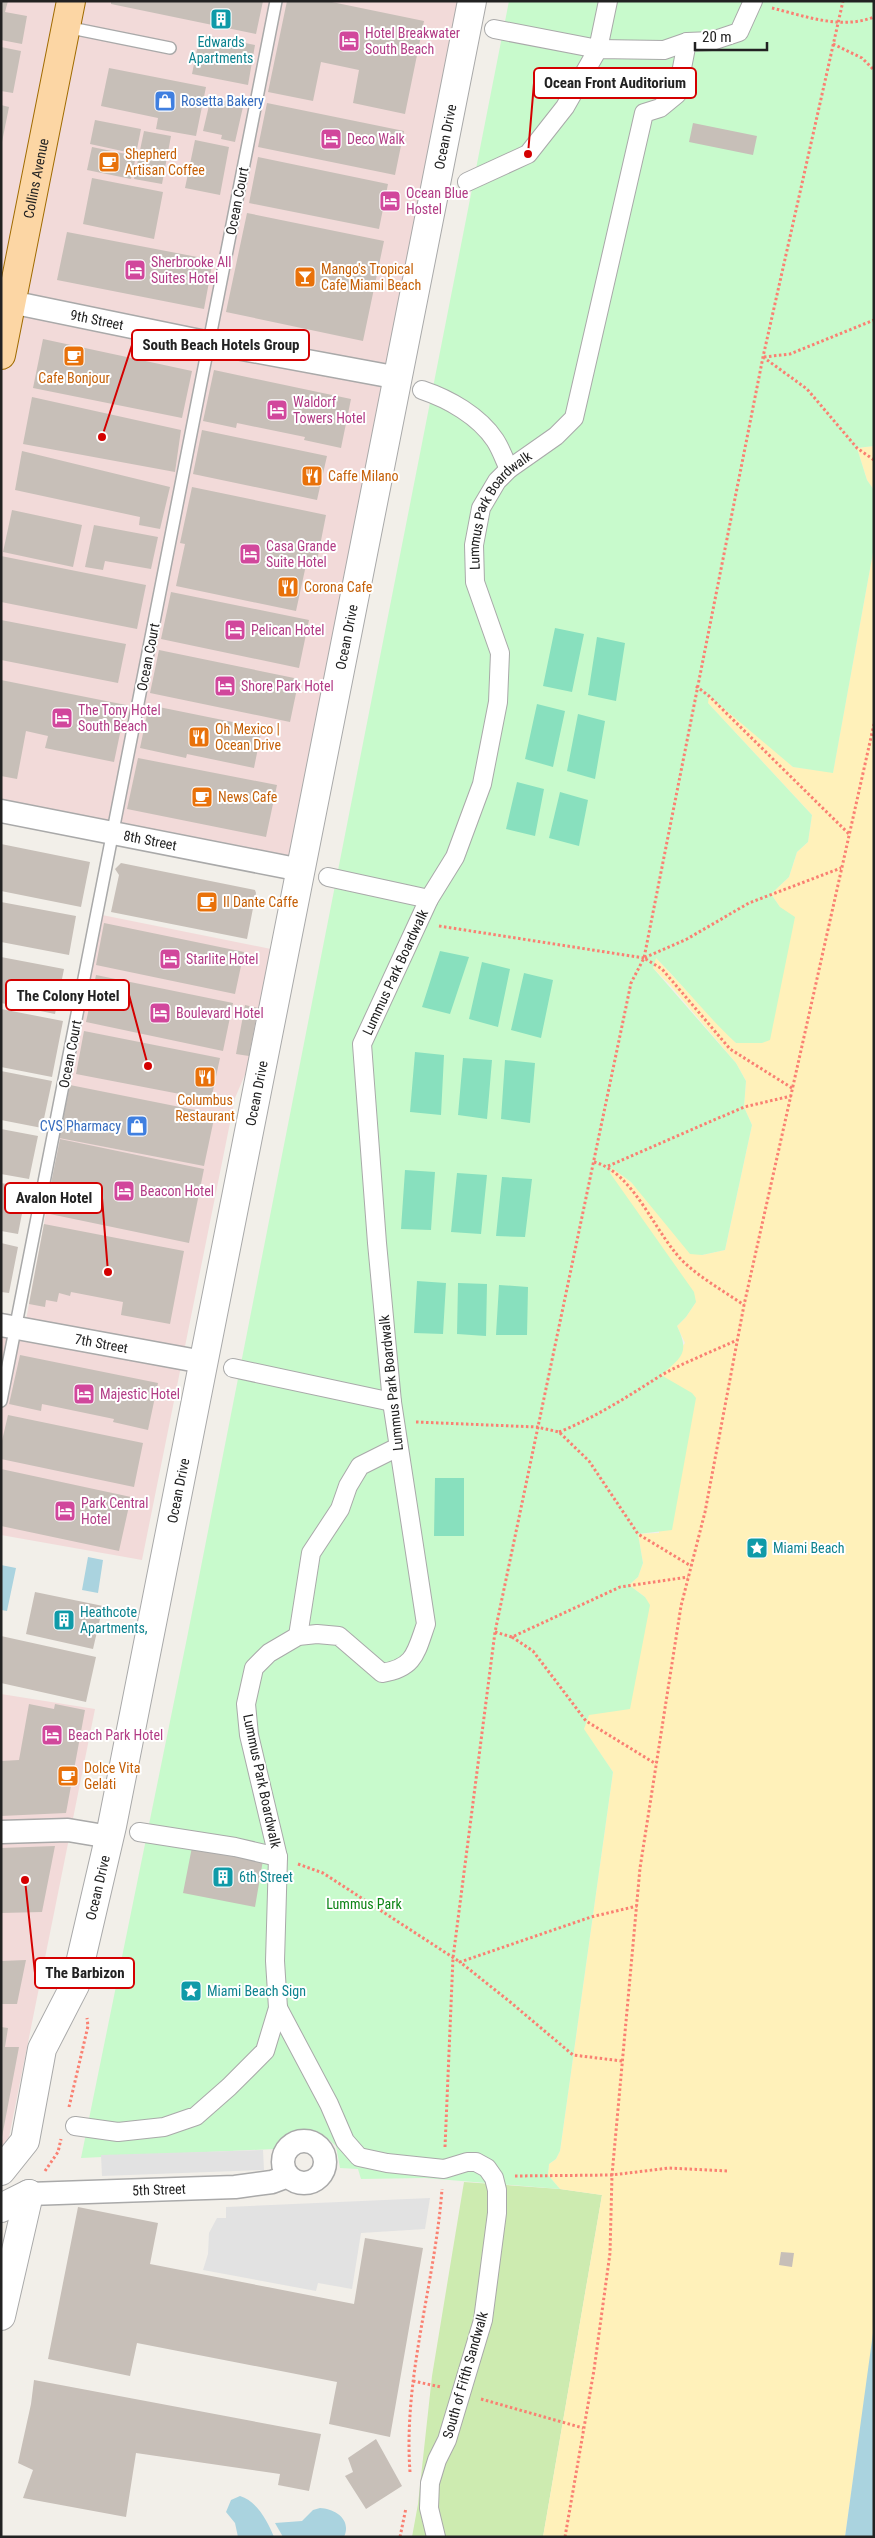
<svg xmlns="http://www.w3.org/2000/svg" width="875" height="2538" viewBox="0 0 875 2538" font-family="'Roboto Condensed',sans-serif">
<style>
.commercial{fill:#f2dad9}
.grass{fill:#cdebb0}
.sand{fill:#fff1ba;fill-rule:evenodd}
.park{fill:#c8facc}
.pitch{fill:#88e0be}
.parking{fill:#e2e2e2}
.water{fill:#aad3df}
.building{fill:#c7bfb8}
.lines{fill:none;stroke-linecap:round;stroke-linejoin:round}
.service-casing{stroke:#a9a9a9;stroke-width:14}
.pedestrian-casing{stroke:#a9a9a9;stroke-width:20}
.minor-casing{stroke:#a9a9a9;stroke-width:25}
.tertiary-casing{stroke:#a9a9a9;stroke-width:30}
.primary-casing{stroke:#a06b00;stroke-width:30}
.path{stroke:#fa8072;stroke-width:3;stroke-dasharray:2.5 2.5;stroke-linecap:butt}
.service{stroke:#fff;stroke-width:11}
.pedestrian{stroke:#fff;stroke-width:18}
.minor{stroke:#fff;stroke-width:22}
.tertiary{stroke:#fff;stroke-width:28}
.primary{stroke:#fcd6a4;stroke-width:28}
.labels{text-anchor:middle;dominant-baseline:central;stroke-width:4;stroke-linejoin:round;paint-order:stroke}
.hotel-label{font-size:14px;fill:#b23c85;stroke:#fff;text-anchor:start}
.culture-label{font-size:14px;fill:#0d838f;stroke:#fff;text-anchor:start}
.shop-label{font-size:14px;fill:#366cbe;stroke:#fff;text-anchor:start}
.street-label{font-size:14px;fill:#222;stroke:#fff}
.food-label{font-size:14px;fill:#c56008;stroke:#fff;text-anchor:start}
.park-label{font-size:14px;fill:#0c8416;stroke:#fff}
.leader{fill:none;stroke:#d40000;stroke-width:2}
.callout-dot{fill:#d40000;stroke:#fff;stroke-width:2}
.callout{fill:#fff;stroke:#d40000;stroke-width:2}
.callout-label{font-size:15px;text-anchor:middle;font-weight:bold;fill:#222}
</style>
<rect width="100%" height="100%" fill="#f2efe9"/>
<!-- commercial -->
<path class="commercial" d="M1 1H461L292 856 1 799Z
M102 915 276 950 255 1051 235 1098 142 1560 1 1535V1337L22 1341Z
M1 1694 95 1709 6 2152 1 2158Z"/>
<!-- grass -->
<path class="grass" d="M464 2182 560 2189 602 2195 543 2537H412L418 2504 432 2376Z"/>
<!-- sand -->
<path class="sand" d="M874 446V490L867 480 857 448Z
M505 494 793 767 833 772 874 547V2331L845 2537H543L602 2195 560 2189 548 2175 549 2164 556 2159 560 2151 613 1772 584 1730 586 1721 645 1597 629 1585 638 1577 643 1563 638 1534 659 1533 664 1377 661 1375 685 1343 677 1326 686 1317 696 1302 285 1778ZM708 703 812 815 808 842 797 852 789 877 771 894 780 907 762 1043H736L655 957ZM653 968 670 985 736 1063 746 1081 744 1107 752 1125 725 1250 702 1255 631 1182 611 1167Z"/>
<!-- park -->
<path class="park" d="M509 1H874V446L857 448 867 480 874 490V547L833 773 793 767 709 696 708 703 812 815 808 842 797 852 789 877 771 894 780 907 795 917 770 1040 762 1043H736C707 1016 683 985 656 958L653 968 736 1063 746 1081 744 1107 752 1125 725 1250 702 1255 690 1254 631 1182 612 1168 610 1173 694 1292 696 1302 686 1317 677 1326C690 1353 682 1357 661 1375L692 1393 696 1398 672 1530 638 1534 643 1563 638 1577 629 1585 645 1597 650 1605 630 1709 589 1715 584 1729 613 1772 560 2151 556 2159 549 2164 548 2175 560 2189 425 2178 361 2179 358 2169 340 2168 336 2146 325 2136 310 2130 285 2136 274 2149 81 2158 187 1638Z"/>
<!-- pitch -->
<path class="pitch" d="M555 628 584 634 572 692 543 686Z
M597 637 625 643 616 701 588 695Z
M537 704 565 711 553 767 525 759Z
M578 714 605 721 595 779 567 771Z
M517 782 544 789 535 836 506 829Z
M560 792 588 800 579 846 549 838Z
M440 951 469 957 450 1014 422 1007Z
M482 962 510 969 498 1027 469 1019Z
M524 973 553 980 541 1038 511 1030Z
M415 1052 444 1055 441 1115 410 1112Z
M463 1058 492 1060 487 1119 458 1115Z
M505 1060 535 1063 530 1123 501 1119Z
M405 1170 435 1172 431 1230 401 1229Z
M457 1173 487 1175 481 1234 451 1232Z
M502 1177 532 1179 525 1237 496 1236Z
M417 1281 446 1283 443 1334 414 1333Z
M458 1283 487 1284 486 1336 457 1334Z
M499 1285 528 1287 527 1335H496Z
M435 1478H464V1536H434Z"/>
<!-- parking -->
<path class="parking" d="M263 2150 264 2170 102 2176 101 2155Z
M430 2198 425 2229 361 2233 352 2289 318 2283 316 2291 203 2270 208 2254 209 2233 217 2218H226V2207Z"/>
<!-- water -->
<path class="water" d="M88 1557 103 1560 98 1593 82 1590Z
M1 1565 16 1568 7 1611 1 1610Z
M874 2331V2537H845L873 2333Z
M240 2496C257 2501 268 2522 274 2537H238L235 2523 226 2512 231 2500Z
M320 2508C335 2509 352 2519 344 2537H283L275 2523 302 2521 313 2510Z"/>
<!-- building -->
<path class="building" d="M1 1H8L5 12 27 16 22 44 1 40Z
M111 1H263L256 34 111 4Z
M287 1H327L424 21 405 114 353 103 359 70 321 62 313 101 268 92Z
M200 34 255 45 248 85 192 74Z
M1 47 21 51 13 93 1 91Z
M109 68 206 87 196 136 156 129 158 118 101 106Z
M228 95 245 98 235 142 221 139 222 135 203 131 211 97 227 101Z
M267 103 404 131 395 175 258 147Z
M1 105 9 107 2 142 1 141Z
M95 120 141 129 136 154 90 144Z
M693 123 757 136 753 155 689 142Z
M144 131 171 136 162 184 134 179Z
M195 140 229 147 220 195 185 188Z
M92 147 136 156 131 179 87 170Z
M258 157 388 184 379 229 249 203Z
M92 178 163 192 154 239 83 224Z
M247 213 384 241 363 341 226 312Z
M67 232 213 260 204 309 57 280Z
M43 339 192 371 182 418 33 388Z
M214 370 351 399 341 448 304 440 305 437 237 423 236 428 203 421Z
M32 397 181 430 175 472 23 444Z
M202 430 327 456 317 500 193 474Z
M22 451 170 487 160 529 139 525 140 517 15 490Z
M192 487 326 515 316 566 306 565 296 611 176 586 185 544 180 543Z
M12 510 82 525 73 567 3 552Z
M94 525 158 537 151 569 105 561 103 570 85 567Z
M1 556 146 585 137 629 1 602Z
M171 592 309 620 299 668 161 639Z
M1 620 126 644 118 683 1 660Z
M159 650 299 679 290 722 150 693Z
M1 680 126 705 114 762 45 748 48 736 26 731 17 779 1 776Z
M149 705 262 728 254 768 187 754 186 758 140 748Z
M138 758 277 785 266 837 127 809Z
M1 844 90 862 81 907 1 891Z
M121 863 255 890 256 893 247 939 111 912 119 875 115 869Z
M1 902 76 916 69 955 1 942Z
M104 923 244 952 235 994 96 965Z
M1 957 64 969 55 1014 1 1003Z
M96 975 233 1003 223 1051 86 1022Z
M245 1005 258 1008 249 1056 236 1054Z
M1 1009 63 1021 52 1077 1 1067Z
M84 1031 220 1058 211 1100 76 1074Z
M1 1071 52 1081 42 1128 1 1120Z
M70 1085 215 1114 204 1166 59 1138Z
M1 1129 38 1136 29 1179 1 1174Z
M60 1139 204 1169 189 1243 45 1213Z
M1 1183 27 1188 18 1234 1 1231Z
M44 1224 184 1251 170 1324 121 1315 123 1302 71 1292 70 1296 59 1293 57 1302 46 1300 45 1307 29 1304Z
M1 1243 18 1247 9 1293 1 1292Z
M20 1355 158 1383 148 1430 113 1422 114 1419 42 1404 41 1411 9 1404Z
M8 1415 143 1443 134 1487 1 1459V1445Z
M1 1469 131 1497 119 1551 1 1526Z
M35 1592 103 1606 93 1649 26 1634Z
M1 1636 96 1657 86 1702 1 1683Z
M29 1704 54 1709 55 1704 85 1710 66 1813 1 1816V1761L19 1760Z
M55 1846 42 1912 1 1913V1848Z
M192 1847 263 1860 255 1907 183 1893Z
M26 1960 17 2004H1V1961Z
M1 2027 8 2028 5 2047H19L2 2137Z
M78 2207 158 2223 150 2264 354 2304 365 2238 423 2248 390 2437 329 2424 337 2382 137 2343 130 2376 48 2359Z
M781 2252 794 2253 792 2267 779 2265Z
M34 2380 321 2434 309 2491 278 2485 280 2474 136 2453 126 2517 23 2498 33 2470 18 2463 31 2404Z
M376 2439 402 2486 366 2509 345 2476 353 2472 348 2458Z"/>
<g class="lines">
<!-- service casing -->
<g class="service-casing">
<path id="service" d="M66 27 170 48
M1 1401 276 1"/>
</g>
<!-- pedestrian casing -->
<g class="pedestrian-casing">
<g id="pedestrian">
<path d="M494 29 598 49 608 1"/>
<path d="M467 182 528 154 565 107 598 49 664 50 687 42"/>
<path d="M422 390C449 399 479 416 495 440 501 449 504 459 509 469"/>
<path d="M328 877 429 899"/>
<path d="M233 1368 392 1402"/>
<path d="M298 1636 311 1553 340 1509 348 1486 360 1466 398 1447"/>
<path d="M139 1832 235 1847 278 1857"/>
<path d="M278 2008 329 2104 345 2141 359 2157 387 2163 444 2169 467 2162H476L487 2168 494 2178 497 2190V2213L483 2320 447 2440 437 2460 430 2483 429 2508 436 2537"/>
<path id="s1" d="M75 2126 118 2132 164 2127 196 2116 229 2087 265 2051 278 2008 275 1961 278 1857 249 1735 246 1704 254 1668 269 1653 298 1636 317 1634 339 1636 382 1673C415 1668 416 1652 426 1624L392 1402 377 1243 362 1044 429 899 455 857 482 784 498 702 500 653 475 582 474 545 481 508 497 481 509 469 556 436 574 418 644 113 660 108 677 94 687 42 712 41 739 32 753 1"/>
</g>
</g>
<!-- minor casing -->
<g class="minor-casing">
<g id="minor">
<path id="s2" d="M1 300 210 343 399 378"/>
<path id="s3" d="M1 811 301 870"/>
<path id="s4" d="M1 1325 203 1362"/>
<path d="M1 1832 68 1830 110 1837"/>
<circle cx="304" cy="2162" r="21"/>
<path id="s5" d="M29 2194 235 2187 272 2182 288 2176"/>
</g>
</g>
<!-- tertiary casing -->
<g class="tertiary-casing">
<g id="tertiary">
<path id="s6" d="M1 2171 25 2141 42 2049 75 1985 112 1826 472 1"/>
<path d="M1 2208 29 2194"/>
<path d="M1 2316 29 2194"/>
</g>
</g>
<!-- primary casing -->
<g class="primary-casing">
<g id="primary">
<path id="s7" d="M1 355 71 1"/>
</g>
</g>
<!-- path -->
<path class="path" d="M772 8C805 16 841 30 874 17
M833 44 862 58 874 70
M763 357 807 389 857 448 874 460
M764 357 790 354 874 320
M696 686 709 696 849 834
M439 926 644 958
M792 1088 730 1049 662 969 644 958 687 939 749 903 841 868
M594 1162C636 1173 656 1238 687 1265 704 1280 725 1292 744 1305
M608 1166 744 1107 791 1096
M416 1422 537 1427 559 1432 589 1461 638 1534 691 1566
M559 1432C596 1417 627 1397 660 1376 684 1362 712 1352 737 1340
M495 1632 512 1637 620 1587 688 1577
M512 1637 533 1651 586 1721 656 1764
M298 1864 323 1873 460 1962
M622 2061 573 2055 509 2001 460 1962 591 1917 637 1906
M69 2107 88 2026 87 2018
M445 2147 453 1958 495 1632 631 983 644 958 763 357 843 1
M45 2171 58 2152 61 2139
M515 2176 612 2175 669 2168 729 2171
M413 2381 441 2387
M481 2399 583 2428
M410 2472C403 2377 435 2284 442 2189
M400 2537 406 2508
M565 2537 594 2370 610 2253 612 2175 640 1868 681 1606 705 1512 744 1305 874 724"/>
<!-- service -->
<use href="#service" class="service"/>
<!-- pedestrian -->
<use href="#pedestrian" class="pedestrian"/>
<!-- minor -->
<use href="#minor" class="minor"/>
<!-- tertiary -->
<use href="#tertiary" class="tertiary"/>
<!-- primary -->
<use href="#primary" class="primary"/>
</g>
<!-- icons -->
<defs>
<g id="building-square" transform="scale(1.125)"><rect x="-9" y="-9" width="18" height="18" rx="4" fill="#0f9aa8" stroke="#fff"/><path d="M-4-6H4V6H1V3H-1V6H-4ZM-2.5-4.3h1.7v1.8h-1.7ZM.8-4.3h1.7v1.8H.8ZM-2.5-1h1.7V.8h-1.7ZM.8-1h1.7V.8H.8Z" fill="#fff"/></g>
<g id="hotel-square" transform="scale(1.125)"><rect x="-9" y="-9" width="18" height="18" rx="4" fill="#d1479c" stroke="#fff"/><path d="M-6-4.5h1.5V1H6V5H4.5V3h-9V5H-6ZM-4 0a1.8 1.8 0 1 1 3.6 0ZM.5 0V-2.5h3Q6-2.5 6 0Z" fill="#fff"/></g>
<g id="shop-square" transform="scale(1.125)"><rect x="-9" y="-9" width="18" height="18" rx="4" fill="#3f7fe0" stroke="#fff"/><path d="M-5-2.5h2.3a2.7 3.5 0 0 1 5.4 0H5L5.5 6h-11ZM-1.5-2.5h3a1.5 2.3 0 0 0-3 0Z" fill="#fff"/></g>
<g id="cafe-square" transform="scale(1.125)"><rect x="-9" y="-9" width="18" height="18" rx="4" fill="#e8710a" stroke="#fff"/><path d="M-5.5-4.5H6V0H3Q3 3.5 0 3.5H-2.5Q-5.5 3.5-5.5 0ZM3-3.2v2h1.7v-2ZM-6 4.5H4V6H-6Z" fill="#fff"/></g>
<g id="bar-square" transform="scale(1.125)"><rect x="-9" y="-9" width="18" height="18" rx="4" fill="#e8710a" stroke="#fff"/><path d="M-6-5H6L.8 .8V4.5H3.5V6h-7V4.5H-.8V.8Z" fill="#fff"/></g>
<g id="restaurant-square" transform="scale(1.125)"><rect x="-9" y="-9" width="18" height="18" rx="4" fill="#e8710a" stroke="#fff"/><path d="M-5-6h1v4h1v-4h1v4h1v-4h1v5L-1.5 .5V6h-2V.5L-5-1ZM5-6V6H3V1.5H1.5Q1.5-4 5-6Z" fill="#fff"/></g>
<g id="sight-square" transform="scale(1.125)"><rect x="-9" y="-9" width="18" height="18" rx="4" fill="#0f9aa8" stroke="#fff"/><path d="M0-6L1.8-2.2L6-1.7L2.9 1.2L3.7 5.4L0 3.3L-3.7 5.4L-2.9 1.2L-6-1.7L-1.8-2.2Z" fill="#fff"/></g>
</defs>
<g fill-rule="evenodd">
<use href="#building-square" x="221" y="19"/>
<use href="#hotel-square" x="349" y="41"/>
<use href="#shop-square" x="165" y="101"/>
<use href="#hotel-square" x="331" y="139"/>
<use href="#cafe-square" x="109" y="162"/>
<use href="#hotel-square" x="390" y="201"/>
<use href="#hotel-square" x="135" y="270"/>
<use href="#bar-square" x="305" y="277"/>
<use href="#cafe-square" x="74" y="356"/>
<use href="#hotel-square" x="277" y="410"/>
<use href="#restaurant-square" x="312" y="476"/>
<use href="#hotel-square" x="250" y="554"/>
<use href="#restaurant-square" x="288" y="587"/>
<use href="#hotel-square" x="235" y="630"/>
<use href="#hotel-square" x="225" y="686"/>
<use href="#hotel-square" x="62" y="718"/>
<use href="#restaurant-square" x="199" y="737"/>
<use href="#cafe-square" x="202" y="797"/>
<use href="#cafe-square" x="207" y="902"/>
<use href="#hotel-square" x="170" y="959"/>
<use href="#hotel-square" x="160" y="1013"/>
<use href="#restaurant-square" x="205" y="1077"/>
<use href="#shop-square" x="137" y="1126"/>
<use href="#hotel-square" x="124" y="1191"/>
<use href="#hotel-square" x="84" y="1394"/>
<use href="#hotel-square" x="65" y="1511"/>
<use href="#sight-square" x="757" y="1548"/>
<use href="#building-square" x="64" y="1620"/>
<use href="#hotel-square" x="52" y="1735"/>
<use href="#cafe-square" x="68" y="1776"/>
<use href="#building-square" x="223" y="1877"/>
<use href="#sight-square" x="191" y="1991"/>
</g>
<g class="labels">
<!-- hotel labels -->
<g class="hotel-label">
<text x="365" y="33">Hotel Breakwater<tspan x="365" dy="16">South Beach</tspan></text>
<text x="347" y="139">Deco Walk</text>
<text x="406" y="193">Ocean Blue<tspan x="406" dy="16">Hostel</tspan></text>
<text x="151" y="262">Sherbrooke All<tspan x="151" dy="16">Suites Hotel</tspan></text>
<text x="293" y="402">Waldorf<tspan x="293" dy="16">Towers Hotel</tspan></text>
<text x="266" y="546">Casa Grande<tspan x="266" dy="16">Suite Hotel</tspan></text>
<text x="251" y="630">Pelican Hotel</text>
<text x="241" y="686">Shore Park Hotel</text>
<text x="78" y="710">The Tony Hotel<tspan x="78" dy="16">South Beach</tspan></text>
<text x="186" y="959">Starlite Hotel</text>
<text x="176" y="1013">Boulevard Hotel</text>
<text x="140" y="1191">Beacon Hotel</text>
<text x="100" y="1394">Majestic Hotel</text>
<text x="81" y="1503">Park Central<tspan x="81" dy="16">Hotel</tspan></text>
<text x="68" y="1735">Beach Park Hotel</text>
</g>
<!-- culture labels -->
<g class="culture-label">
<text x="221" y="42" text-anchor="middle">Edwards<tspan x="221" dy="16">Apartments</tspan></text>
<text x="773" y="1548">Miami Beach</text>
<text x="80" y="1612">Heathcote<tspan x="80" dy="16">Apartments,</tspan></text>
<text x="239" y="1877">6th Street</text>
<text x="207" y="1991">Miami Beach Sign</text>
</g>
<!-- shop labels -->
<g class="shop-label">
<text x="181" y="101">Rosetta Bakery</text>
<text x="121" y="1126" text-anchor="end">CVS Pharmacy</text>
</g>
<!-- street labels -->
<g class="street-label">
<text stroke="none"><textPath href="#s6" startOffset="2089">Ocean Drive</textPath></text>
<text stroke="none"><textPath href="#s7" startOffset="180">Collins Avenue</textPath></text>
<text transform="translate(237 201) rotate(-79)">Ocean Court</text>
<text stroke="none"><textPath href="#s2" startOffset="98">9th Street</textPath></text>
<text stroke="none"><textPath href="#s1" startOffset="1991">Lummus Park Boardwalk</textPath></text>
<text stroke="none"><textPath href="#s6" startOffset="1579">Ocean Drive</textPath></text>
<text transform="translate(148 657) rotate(-79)">Ocean Court</text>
<text stroke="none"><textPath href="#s3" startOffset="152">8th Street</textPath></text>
<text stroke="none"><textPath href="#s1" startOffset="1495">Lummus Park Boardwalk</textPath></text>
<text transform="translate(70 1054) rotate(-79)">Ocean Court</text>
<text stroke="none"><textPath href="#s6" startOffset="1114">Ocean Drive</textPath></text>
<text stroke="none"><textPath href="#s4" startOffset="102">7th Street</textPath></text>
<text transform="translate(391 1383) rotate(-96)">Lummus Park Boardwalk</text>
<text stroke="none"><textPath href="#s6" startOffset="709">Ocean Drive</textPath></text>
<text transform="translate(262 1781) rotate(78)">Lummus Park Boardwalk</text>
<text stroke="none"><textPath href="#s6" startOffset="304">Ocean Drive</textPath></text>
<text stroke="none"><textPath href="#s5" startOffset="130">5th Street</textPath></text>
<text transform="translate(465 2375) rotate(-74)">South of Fifth Sandwalk</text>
</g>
<!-- food labels -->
<g class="food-label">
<text x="125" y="154">Shepherd<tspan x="125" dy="16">Artisan Coffee</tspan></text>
<text x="321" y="269">Mango's Tropical<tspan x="321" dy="16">Cafe Miami Beach</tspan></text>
<text x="74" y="378" text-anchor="middle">Cafe Bonjour</text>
<text x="328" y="476">Caffe Milano</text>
<text x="304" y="587">Corona Cafe</text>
<text x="215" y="729">Oh Mexico |<tspan x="215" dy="16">Ocean Drive</tspan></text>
<text x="218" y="797">News Cafe</text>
<text x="223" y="902">Il Dante Caffe</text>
<text x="205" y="1100" text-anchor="middle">Columbus<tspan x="205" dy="16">Restaurant</tspan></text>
<text x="84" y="1768">Dolce Vita<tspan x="84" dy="16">Gelati</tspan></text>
</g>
<!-- park labels -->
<g class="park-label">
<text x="364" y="1904">Lummus Park</text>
</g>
</g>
<!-- callouts -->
<path class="leader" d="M528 154L534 83M102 437L132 345M148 1066L129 995M108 1272L102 1198M25 1880L35 1973"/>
<g class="callout-dot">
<circle cx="528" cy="154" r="5"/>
<circle cx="102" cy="437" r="5"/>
<circle cx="148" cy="1066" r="5"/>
<circle cx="108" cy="1272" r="5"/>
<circle cx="25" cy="1880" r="5"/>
</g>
<g class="callout">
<rect x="534" y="68" width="162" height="30" rx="5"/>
<rect x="132" y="330" width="177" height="30" rx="5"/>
<rect x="6" y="980" width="123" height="30" rx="5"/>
<rect x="5" y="1183" width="97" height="30" rx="5"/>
<rect x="35" y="1958" width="99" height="30" rx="5"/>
</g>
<g class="callout-label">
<text x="615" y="88">Ocean Front Auditorium</text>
<text x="221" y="350">South Beach Hotels Group</text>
<text x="68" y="1001">The Colony Hotel</text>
<text x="54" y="1203">Avalon Hotel</text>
<text x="85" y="1978">The Barbizon</text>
</g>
<!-- border -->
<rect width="875" height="2538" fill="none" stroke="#222222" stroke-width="5"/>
<!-- scale -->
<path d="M695 42v8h72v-8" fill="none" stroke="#222222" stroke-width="2.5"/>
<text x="702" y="42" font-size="15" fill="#222222" stroke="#ffffff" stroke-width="4" paint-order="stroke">20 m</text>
</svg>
